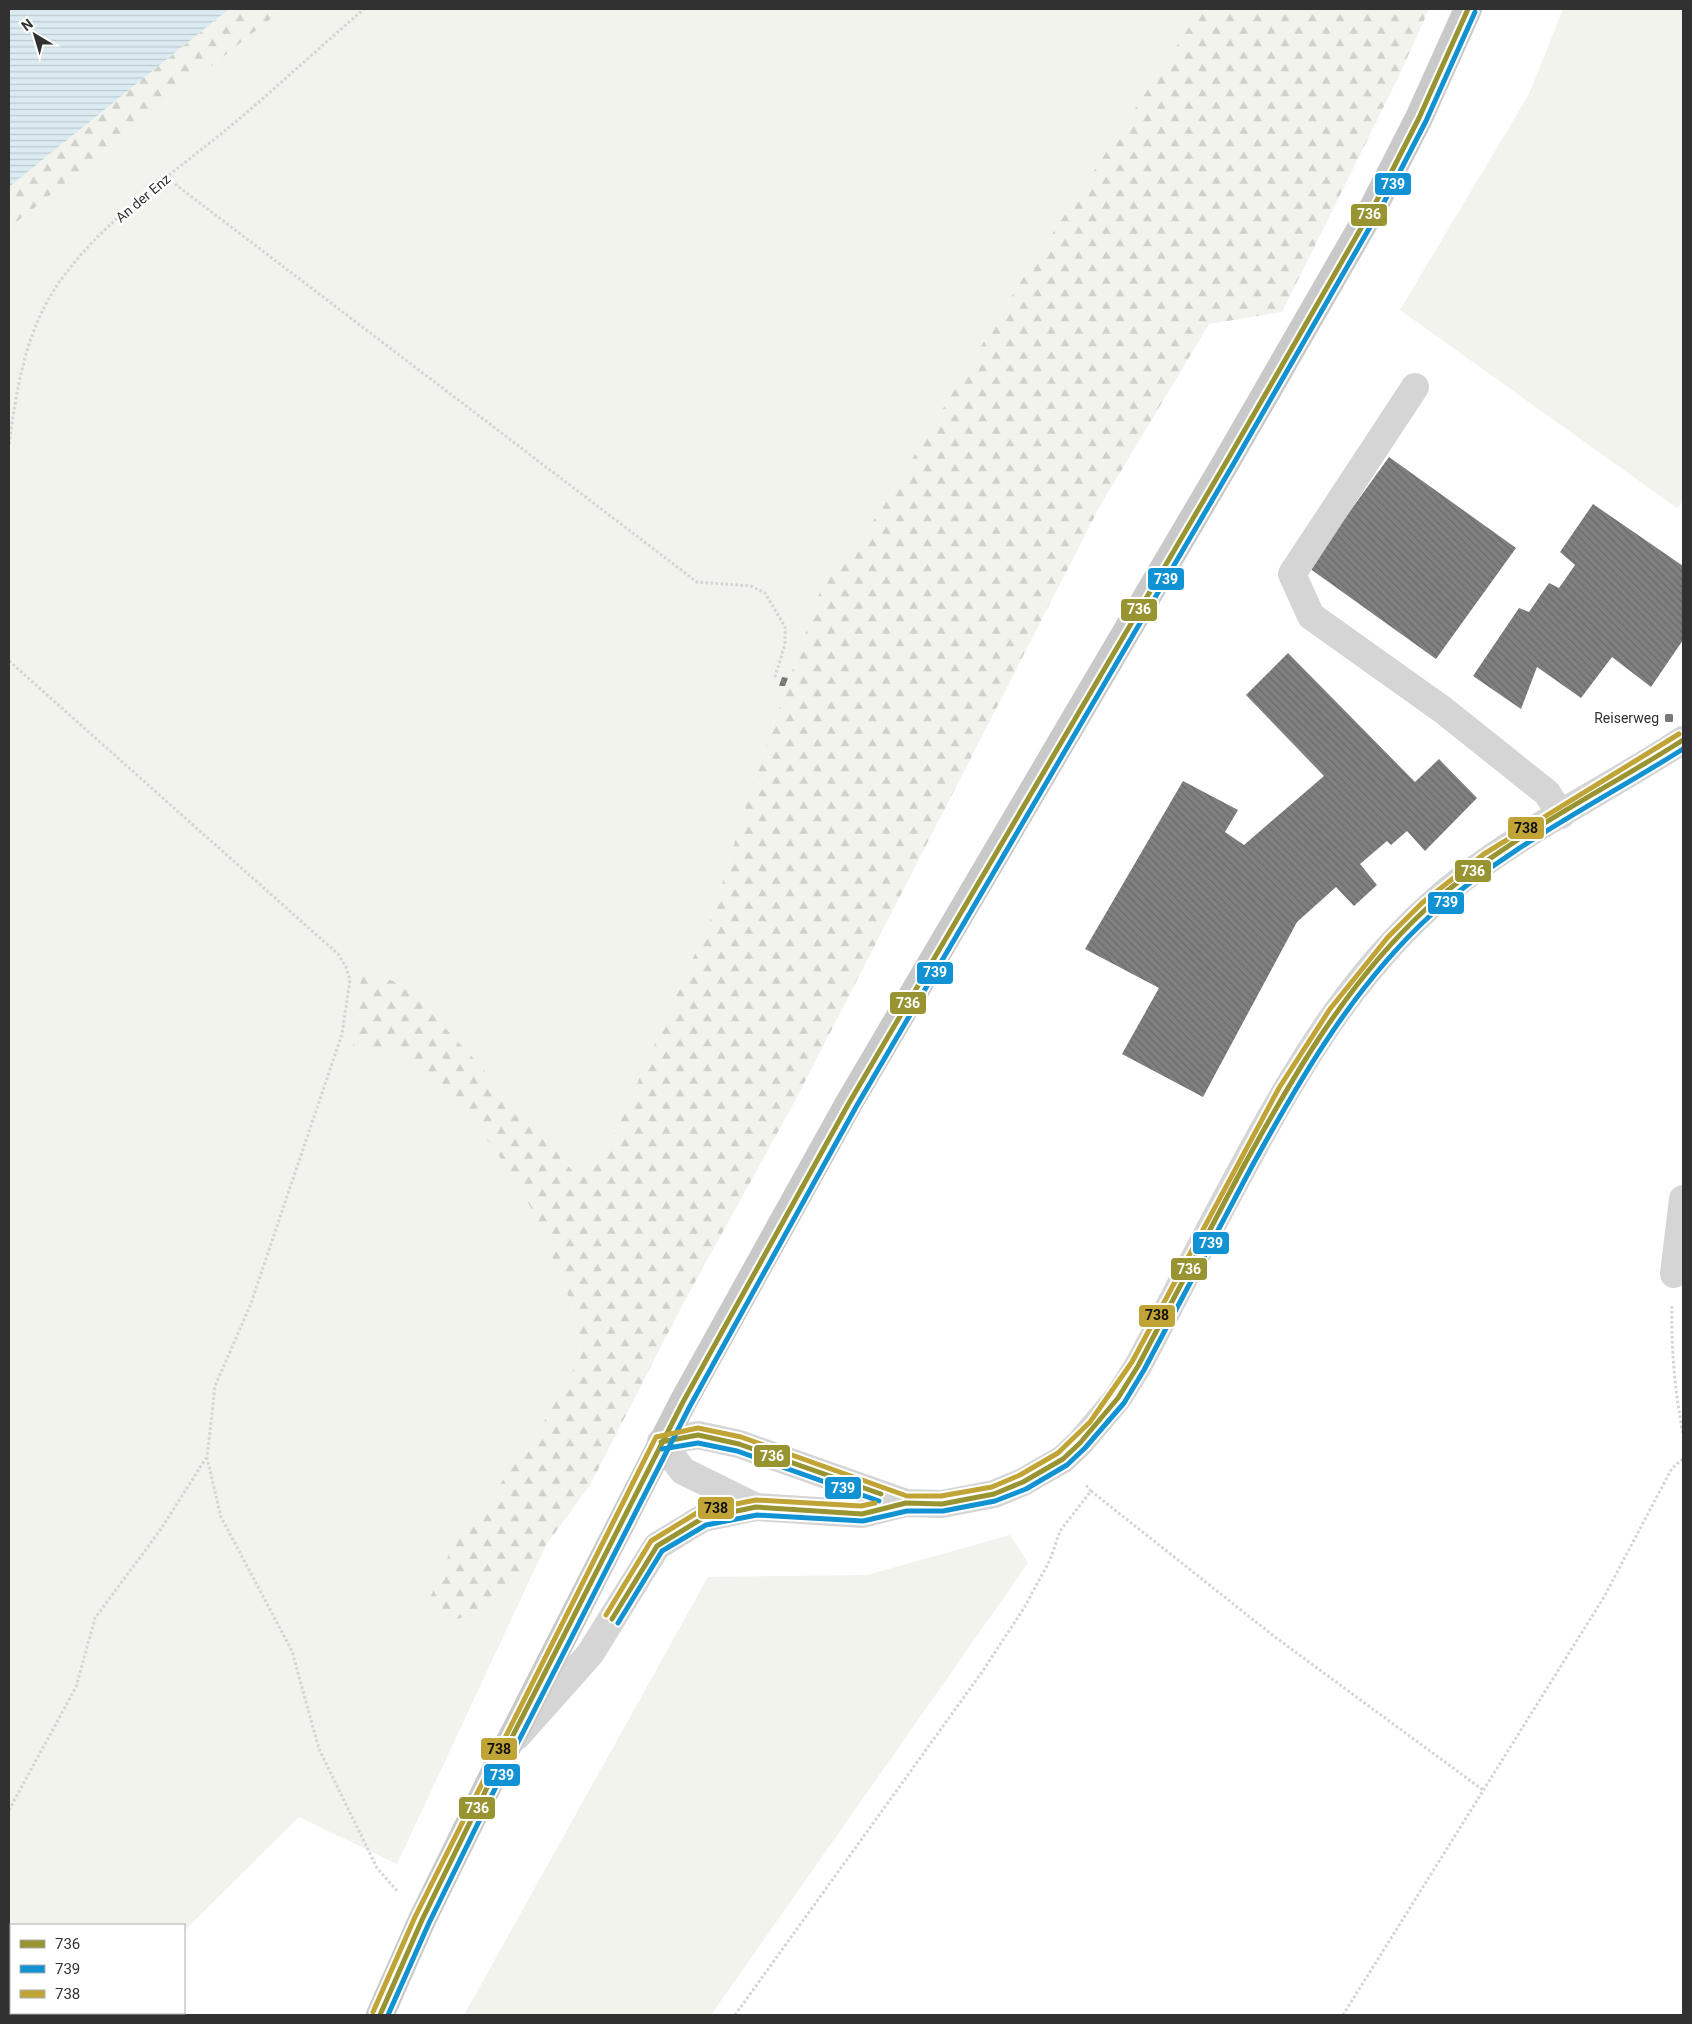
<svg xmlns="http://www.w3.org/2000/svg" width="1692" height="2024" viewBox="0 0 1692 2024" font-family="Roboto,sans-serif">
<style>
.green{fill:#f1f3ec}
.forest{fill:url(#forest-firs)}
.water{fill:url(#water-rules)}
.building{fill:url(#building-back-hatch)}
.lines{fill:none;stroke-linecap:round;stroke-linejoin:round}
.path{stroke:#d4d4d4;stroke-width:3;stroke-dasharray:2.5 2.5;stroke-linecap:butt}
.minor{stroke:#d5d5d5;stroke-width:28}
.major{stroke:#c9c9c9;stroke-width:28}
.bus-1-casing{stroke:#fff;stroke-width:9}
.bus-2-casing{stroke:#fff;stroke-width:9}
.bus-3-casing{stroke:#fff;stroke-width:9}
.bus-1{stroke:#999432;stroke-width:5}
.bus-2{stroke:#1193d3;stroke-width:5}
.bus-3{stroke:#c1a436;stroke-width:5}
.poi-dot{fill:#797979;stroke:#fff;stroke-width:2}
.labels{text-anchor:middle;dominant-baseline:central;stroke-width:5;stroke-linejoin:round;paint-order:stroke}
.street-label{font-size:14px;fill:#313131;stroke:#fff}
.poi-label{font-size:14px;fill:#313131;stroke:#fff;text-anchor:end}
.line-badge{stroke:#fff;stroke-width:2}
.badge-label{font-size:14px;text-anchor:middle;font-weight:bold;fill:#fff}
.pale-badge-label{font-size:14px;text-anchor:middle;font-weight:bold;fill:#111}
</style>
<defs>
<pattern id="forest-firs" width="22" height="20" patternUnits="userSpaceOnUse" patternTransform="scale(1.25)"><rect width="22" height="20" fill="#f1f3ec"/><path d="M5 1l3.5 6h-7zM16 11l3.5 6h-7z" fill="#cfd1cb"/></pattern>
<pattern id="water-rules" width="6" height="5" patternUnits="userSpaceOnUse" patternTransform="scale(1.25)"><rect width="6" height="5" fill="#dcebf1"/><path d="M0 2.5h6" fill="none" stroke="#bdcacf"/></pattern>
<pattern id="building-back-hatch" width="6" height="6" patternUnits="userSpaceOnUse" patternTransform="scale(1.25)"><rect width="6" height="6" fill="#808080"/><path d="M-1 5l2 2M0 0l6 6M5-1l2 2" fill="none" stroke="#696969"/></pattern>
</defs>
<rect width="100%" height="100%" fill="#fff"/>
<!-- green -->
<path class="green" d="M283 9H1201L1017 287 878 515 824 580 752 785 714 911 605 1155 575 1174 516 1104 406 986 362 969 354 1046 389 1050 427 1069 495 1149 534 1213 570 1300 582 1354 536 1436 482 1612 546 1545 397 1864 299 1817 184 1931V1925H11V2013H119L117 2015H9V228Z
M1563 9H1683V501L1677 508 1400 310 1529 94Z
M1010 1535 1028 1563 711 2015H464L708 1577 867 1575Z"/>
<!-- forest -->
<path class="forest" d="M229 9H283L9 228V187Z
M1201 9H1429L1397 80 1282 312 1209 324 1100 506 795 1101 684 1302 590 1485 546 1545 482 1612 449 1621 431 1596 451 1550 536 1436 582 1354 570 1300 534 1213 495 1149 427 1069 389 1050 353 1046 362 969 406 986 516 1104 575 1174 605 1155 714 911 752 785 824 580 878 515 1017 287Z"/>
<!-- water -->
<path class="water" d="M9 9H229L9 187Z"/>
<!-- building -->
<path class="building" d="M1389 457 1516 548 1436 659 1309 568Z
M1593 504 1683 566V640L1651 687 1612 657 1581 698 1537 667 1521 709 1473 676 1519 608 1529 612 1549 583 1559 588 1575 565 1560 552Z
M1288 653 1415 782 1439 759 1477 798 1425 851 1407 831 1391 845 1387 841 1360 864 1377 885 1354 906 1336 887 1297 922 1203 1097 1122 1054 1159 988 1085 949 1183 781 1238 810 1225 832 1244 845 1324 776 1246 695Z
M782 677 788 678 785 686H779Z"/>
<g class="lines">
<!-- path -->
<path class="path" d="M167 178 697 582 751 586 765 593 785 627V644L774 680
M9 444C16 395 23 346 47 302 86 231 171 176 233 124 277 87 320 47 364 9
M9 661 338 954 346 967 350 980 342 1034 250 1306 215 1386 207 1458 221 1517 292 1651 319 1749 377 1868 398 1892
M1672 1306C1671 1349 1675 1392 1683 1434
M1091 1491 1275 1637 1483 1790
M9 1810 76 1687 95 1618 161 1529 206 1458
M735 2015 982 1672 1024 1608 1050 1560 1060 1531 1091 1491 1085 1484
M1343 2015 1604 1597 1672 1468 1683 1459"/>
<!-- minor -->
<path class="minor" d="M1415 387 1292 574 1311 616 1443 710 1547 793 1561 815
M1674 1274 1683 1199
M756 1507 683 1471 661 1442 698 1435 739 1444 906 1503
M517 1736 590 1654 657 1546 703 1518 756 1507 862 1514 906 1503 942 1504 994 1494 1023 1482 1063 1459 1080 1443 1118 1398 1138 1366C1172 1302 1205 1237 1240 1173 1298 1064 1363 955 1462 879 1531 826 1611 787 1683 740"/>
<!-- major -->
<path class="major" d="M380 2015 422 1920 507 1747 683 1402 849 1103 1228 459 1375 204 1419 118 1468 9"/>
<!-- bus-1 casing -->
<g class="bus-1-casing">
<path id="bus-1" d="M661 1442 698 1435 739 1444 881 1494
M612 1619 657 1546 703 1518 756 1507 862 1514 906 1503 942 1504 994 1494 1023 1482 1063 1459 1080 1443 1118 1398 1138 1366C1173 1300 1207 1235 1242 1169 1293 1076 1347 982 1426 909 1502 840 1597 795 1683 740
M380 2015 422 1920 507 1747 683 1402 849 1103 1228 459 1375 204 1419 118 1468 9"/>
</g>
<!-- bus-2 casing -->
<g class="bus-2-casing">
<path id="bus-2" d="M662 1449 698 1443 737 1451 879 1501
M618 1623 662 1551 706 1525 757 1515 863 1521 907 1511H943L995 1501 1026 1489 1067 1465 1085 1448 1124 1403 1144 1370C1180 1303 1215 1235 1251 1168 1301 1077 1355 984 1432 914 1507 847 1599 802 1683 749
M388 2015 429 1923 514 1750 690 1406 856 1107 1234 463 1381 208 1426 121 1475 12"/>
</g>
<!-- bus-3 casing -->
<g class="bus-3-casing">
<path id="bus-3" d="M606 1615 651 1541 700 1511 756 1500 861 1506 875 1503
M373 2012 415 1917 656 1437 698 1428 741 1437 907 1496H941L992 1487 1020 1475 1058 1453 1090 1422 1132 1362 1279 1088 1330 1009 1388 937 1422 903 1484 854 1679 734"/>
</g>
<!-- bus-1 -->
<use href="#bus-1" class="bus-1"/>
<!-- bus-2 -->
<use href="#bus-2" class="bus-2"/>
<!-- bus-3 -->
<use href="#bus-3" class="bus-3"/>
</g>
<!-- markers -->
<rect class="poi-dot" x="1664" y="713" width="10" height="10" rx="2.5"/>
<g class="labels">
<!-- street labels -->
<g class="street-label">
<text transform="translate(143 198) rotate(-40)">An der Enz</text>
</g>
<!-- poi labels -->
<g class="poi-label">
<text x="1659" y="718">Reiserweg</text>
</g>
</g>
<g class="line-badge">
<rect x="1374" y="172" width="38" height="24" rx="5" fill="#1193d3"/>
<rect x="1350" y="203" width="38" height="24" rx="5" fill="#999432"/>
<rect x="1147" y="567" width="38" height="24" rx="5" fill="#1193d3"/>
<rect x="1120" y="598" width="38" height="24" rx="5" fill="#999432"/>
<rect x="1507" y="816" width="38" height="24" rx="5" fill="#c1a436"/>
<rect x="1454" y="859" width="38" height="24" rx="5" fill="#999432"/>
<rect x="1427" y="891" width="38" height="24" rx="5" fill="#1193d3"/>
<rect x="916" y="961" width="38" height="24" rx="5" fill="#1193d3"/>
<rect x="889" y="991" width="38" height="24" rx="5" fill="#999432"/>
<rect x="1192" y="1231" width="38" height="24" rx="5" fill="#1193d3"/>
<rect x="1170" y="1257" width="38" height="24" rx="5" fill="#999432"/>
<rect x="1138" y="1304" width="38" height="24" rx="5" fill="#c1a436"/>
<rect x="753" y="1444" width="38" height="24" rx="5" fill="#999432"/>
<rect x="824" y="1476" width="38" height="24" rx="5" fill="#1193d3"/>
<rect x="697" y="1496" width="38" height="24" rx="5" fill="#c1a436"/>
<rect x="480" y="1737" width="38" height="24" rx="5" fill="#c1a436"/>
<rect x="483" y="1763" width="38" height="24" rx="5" fill="#1193d3"/>
<rect x="458" y="1796" width="38" height="24" rx="5" fill="#999432"/>
</g>
<g class="badge-label">
<text x="1393" y="189">739</text>
<text x="1369" y="219">736</text>
<text x="1166" y="584">739</text>
<text x="1139" y="614">736</text>
<text x="1473" y="876">736</text>
<text x="1446" y="907">739</text>
<text x="935" y="977">739</text>
<text x="908" y="1008">736</text>
<text x="1211" y="1248">739</text>
<text x="1189" y="1274">736</text>
<text x="772" y="1461">736</text>
<text x="843" y="1493">739</text>
<text x="502" y="1780">739</text>
<text x="477" y="1813">736</text>
</g>
<g class="pale-badge-label">
<text x="1526" y="833">738</text>
<text x="1157" y="1320">738</text>
<text x="716" y="1513">738</text>
<text x="499" y="1754">738</text>
</g>
<!-- border -->
<rect width="1692" height="2024" fill="none" stroke="#313131" stroke-width="20"/>
<!-- legend -->
<rect x="10" y="1924" width="175" height="90" fill="#ffffff" stroke="#adadad"/>
<rect x="20" y="1940" width="25" height="8" fill="#999432" stroke="#adadad"/>
<text x="55" y="1949" font-size="15" fill="#313131">736</text>
<rect x="20" y="1965" width="25" height="8" fill="#1193d3" stroke="#adadad"/>
<text x="55" y="1974" font-size="15" fill="#313131">739</text>
<rect x="20" y="1990" width="25" height="8" fill="#c1a436" stroke="#adadad"/>
<text x="55" y="1999" font-size="15" fill="#313131">738</text>
<!-- north arrow -->
<g transform="translate(35 35) rotate(322)" stroke="#ffffff" stroke-width="4" paint-order="stroke">
<path d="M0-4L9 19L0 12L-9 19Z" fill="#313131"/>
<text y="-8" font-size="14" font-weight="bold" text-anchor="middle" fill="#313131">N</text>
</g>
</svg>
